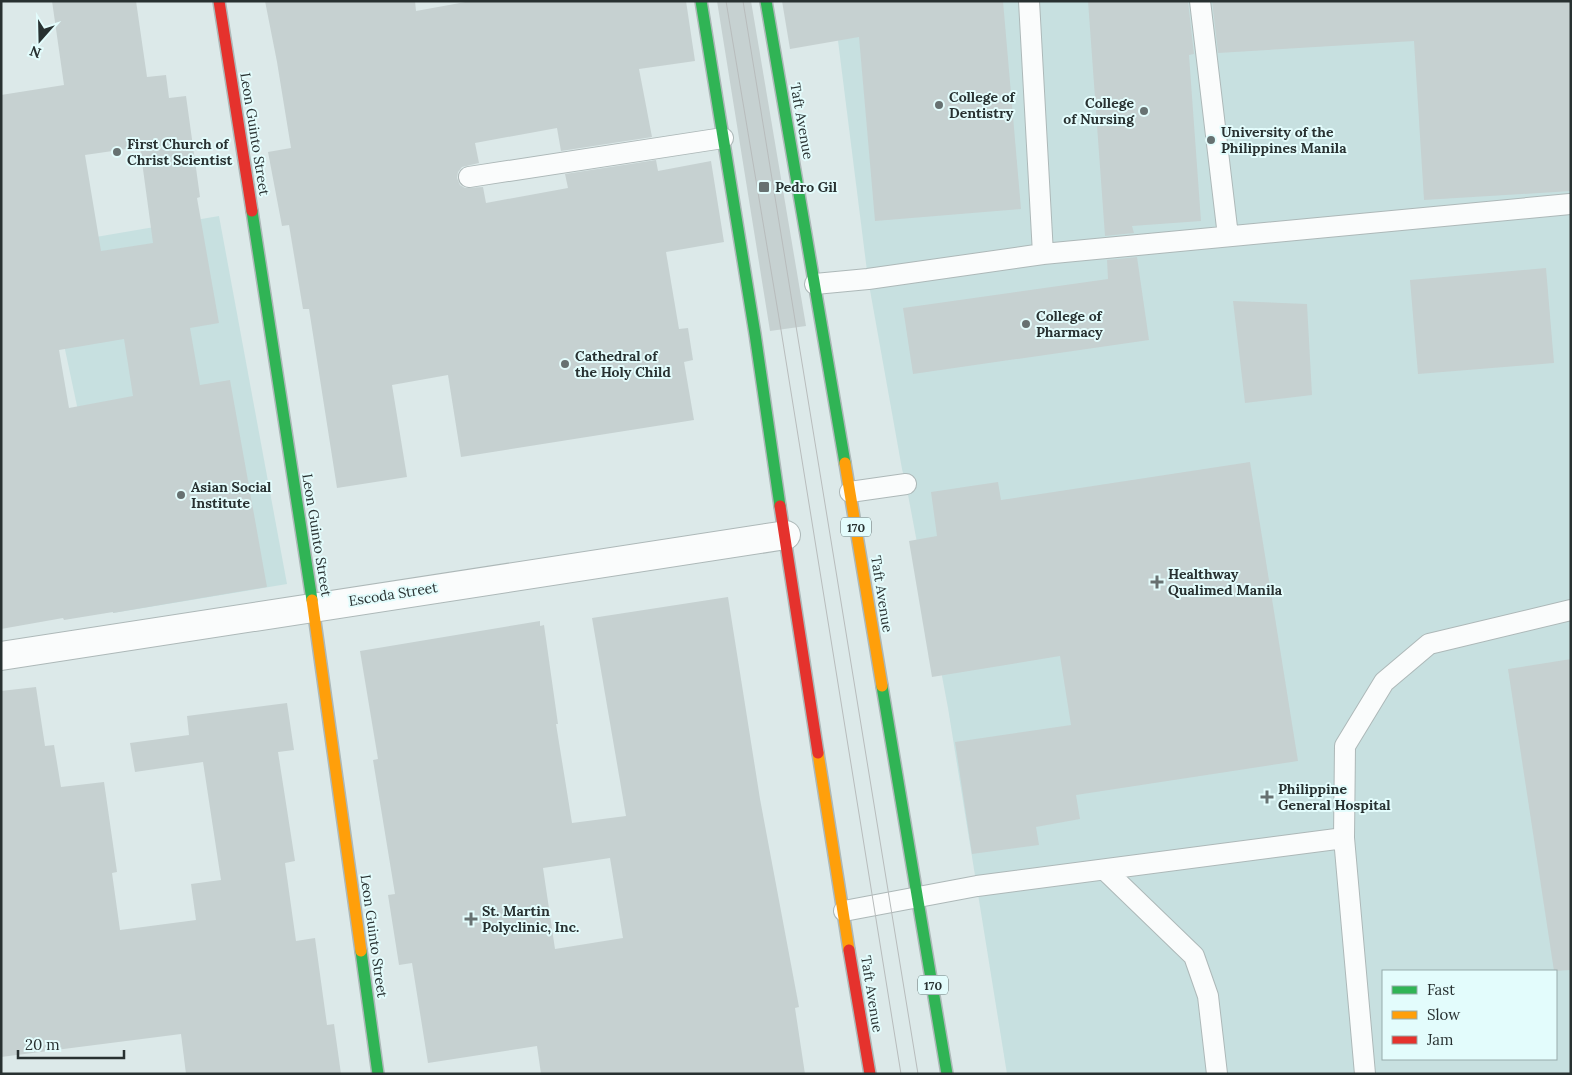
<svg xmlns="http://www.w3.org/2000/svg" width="1572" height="1075" viewBox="0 0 1572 1075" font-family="Lora,serif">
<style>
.built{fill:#c7e0e0;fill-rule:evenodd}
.building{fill:#c6d1d1;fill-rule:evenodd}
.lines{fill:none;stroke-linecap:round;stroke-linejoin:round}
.lane-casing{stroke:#adb8b8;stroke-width:22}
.street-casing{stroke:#adb8b8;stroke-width:30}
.fast-casing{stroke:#adb8b8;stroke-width:14}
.slow-casing{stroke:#adb8b8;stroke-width:14}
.jam-casing{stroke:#adb8b8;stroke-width:14}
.lane{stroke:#fafcfc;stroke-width:20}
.street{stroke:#fafcfc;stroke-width:28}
.fast{stroke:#30b455;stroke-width:11}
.slow{stroke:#ff9f0a;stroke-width:11}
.jam{stroke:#e5322d;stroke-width:11}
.tram{stroke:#b8bcbc;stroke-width:1}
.poi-dot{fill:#677171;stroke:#e3fcfc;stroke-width:2}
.labels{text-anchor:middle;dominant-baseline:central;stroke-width:4;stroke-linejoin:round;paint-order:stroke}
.shield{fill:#e3fcfc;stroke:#606e6e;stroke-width:1}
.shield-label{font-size:12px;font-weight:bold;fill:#283131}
.poi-label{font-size:14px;font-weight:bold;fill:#283131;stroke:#e3fcfc;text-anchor:start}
.street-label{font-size:14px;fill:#283131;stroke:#e3fcfc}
</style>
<rect width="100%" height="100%" fill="#dce9e9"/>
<!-- built -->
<path class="built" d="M833 1H1571V1074H1007L948 708 906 484 902 469 868 279ZM1383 971H1556V1059H1383Z
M219 216 287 584 113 613 77 406 43 246Z"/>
<!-- building -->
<path class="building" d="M52 1H136L147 77 166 75 169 98 186 96 200 197 197 198 219 323 190 328 200 385 230 380 267 587 113 613V612L64 620 63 618 1 629V95L64 85ZM140 147 153 243 101 251 85 155ZM124 339 133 396 69 408 59 350Z
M265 1H415L416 11 471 1H686L695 61 639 69 652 137 561 151 557 128 475 143 479 163 462 167 458 172 457 178 460 185 465 188 483 187 486 203 568 188 565 174 656 160 658 171 711 161 724 242 666 252 679 329 688 328 693 360 684 362 694 420 461 457 448 375 392 385 407 477 337 488 309 309H303L289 225 282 226 268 152 291 148 277 62Z
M717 1H751L806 326 770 331Z
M782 1H1003L1021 209 875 221 859 37 790 49Z
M1088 1H1188L1194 54 1189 55 1201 221 1132 226 1134 233 1105 236Z
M1212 1H1571V191L1424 200 1414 41 1218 53Z
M1137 257 1149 340 913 374 903 308 1108 279 1107 260Z
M1546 268 1554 363 1418 374 1410 280Z
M1233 301 1307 304 1312 395 1245 403Z
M1250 462 1298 761 1076 795 1080 819 1036 827 1039 845 972 854 955 742 1071 725 1060 656 932 677 909 541 937 536 931 492 998 482 1001 500Z
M728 597 760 799 799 1007 795 1008 805 1074H541L537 1046 428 1063 412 963 399 965 388 895 395 894 373 760 378 759 360 651 540 621V626L544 625 558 724H556L572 823 626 816 592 618ZM610 858 623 938 555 949 543 868Z
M1571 659V970L1554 971 1508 669Z
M36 687 45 746 54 745 61 787 104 782 117 872 112 873 120 930 196 920 191 884 221 880 203 762 135 772 130 743 189 735 187 716 287 703 294 750 278 752 295 861 285 863 296 941 315 938 327 1025 334 1024 341 1074H186L181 1034 1 1057V691Z"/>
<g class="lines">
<!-- lane casing -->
<g class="lane-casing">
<path id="lane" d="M1029 1 1043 254
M1200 1 1228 236
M469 177 723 138
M815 284 868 279 1043 254 1570 204
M850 492 906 484
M1344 838 1365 1074
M1105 870 1194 956 1208 996 1217 1074
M844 911 977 886 1344 838 1345 746 1384 682 1429 644 1571 610"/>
</g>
<!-- street casing -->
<g class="street-casing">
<path id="street" d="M1 656 786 535"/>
</g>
<!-- fast casing -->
<g class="fast-casing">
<path id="fast" d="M701 1 755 334 780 506
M766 1 845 463
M252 211 312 600
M882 686 947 1074
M361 951 378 1074"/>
</g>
<!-- slow casing -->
<g class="slow-casing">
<path id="slow" d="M845 463 882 686
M312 600 361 951
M818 753 849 950"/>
</g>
<!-- jam casing -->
<g class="jam-casing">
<path id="jam" d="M219 1 252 211
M780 506 818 753
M849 950 870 1074"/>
</g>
<!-- lane -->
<use href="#lane" class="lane"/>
<!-- street -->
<use href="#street" class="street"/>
<!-- fast -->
<use href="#fast" class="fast"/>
<!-- slow -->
<use href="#slow" class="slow"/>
<!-- jam -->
<use href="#jam" class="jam"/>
<!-- tram -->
<path class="tram" d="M726 1 781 330 901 1074
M743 1 918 1074"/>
</g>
<!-- markers -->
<g class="poi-dot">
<circle cx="939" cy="105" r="5"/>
<circle cx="1144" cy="111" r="5"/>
<circle cx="1211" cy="140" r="5"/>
<circle cx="117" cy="152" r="5"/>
<rect x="758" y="181" width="12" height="12" rx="2.5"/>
<circle cx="1026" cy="324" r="5"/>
<circle cx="565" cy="364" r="5"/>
<circle cx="181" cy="495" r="5"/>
<path d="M1154.5 574.5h5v5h5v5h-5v5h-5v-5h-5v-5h5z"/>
<path d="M1264.5 789.5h5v5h5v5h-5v5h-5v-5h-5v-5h5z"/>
<path d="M468.5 911.5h5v5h5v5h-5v5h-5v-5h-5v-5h5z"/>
</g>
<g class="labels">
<!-- shield labels -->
<g class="shield">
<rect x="841" y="517.5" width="30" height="19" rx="4"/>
<rect x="918" y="975.5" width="30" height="19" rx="4"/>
</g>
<g class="shield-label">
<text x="856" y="527">170</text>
<text x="933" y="985">170</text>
</g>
<!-- poi labels -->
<g class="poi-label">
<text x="949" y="97">College of<tspan x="949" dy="16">Dentistry</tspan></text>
<text x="1134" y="103" text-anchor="end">College<tspan x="1134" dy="16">of Nursing</tspan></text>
<text x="1221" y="132">University of the<tspan x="1221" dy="16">Philippines Manila</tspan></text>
<text x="127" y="144">First Church of<tspan x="127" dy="16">Christ Scientist</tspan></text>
<text x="775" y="187">Pedro Gil</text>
<text x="1036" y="316">College of<tspan x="1036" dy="16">Pharmacy</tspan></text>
<text x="575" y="356">Cathedral of<tspan x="575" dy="16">the Holy Child</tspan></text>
<text x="191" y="487">Asian Social<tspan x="191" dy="16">Institute</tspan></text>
<text x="1168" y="574">Healthway<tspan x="1168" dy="16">Qualimed Manila</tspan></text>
<text x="1278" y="789">Philippine<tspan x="1278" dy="16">General Hospital</tspan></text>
<text x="482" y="911">St. Martin<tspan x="482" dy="16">Polyclinic, Inc.</tspan></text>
</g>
<!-- street labels -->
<g class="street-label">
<text transform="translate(802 121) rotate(80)">Taft Avenue</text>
<text transform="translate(255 134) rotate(81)">Leon Guinto Street</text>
<text transform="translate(317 535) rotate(81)">Leon Guinto Street</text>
<text transform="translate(393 594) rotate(-9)">Escoda Street</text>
<text transform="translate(882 594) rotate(81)">Taft Avenue</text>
<text transform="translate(374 936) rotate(82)">Leon Guinto Street</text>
<text transform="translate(872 994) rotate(81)">Taft Avenue</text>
</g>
</g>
<!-- border -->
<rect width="1572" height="1075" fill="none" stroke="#283131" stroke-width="5"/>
<!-- legend -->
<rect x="1382" y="970" width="175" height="90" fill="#e3fcfc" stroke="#98abab"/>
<rect x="1392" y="986" width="25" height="8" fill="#30b455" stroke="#98abab"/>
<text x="1427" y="995" font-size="15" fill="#283131">Fast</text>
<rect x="1392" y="1011" width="25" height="8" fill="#ff9f0a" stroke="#98abab"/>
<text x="1427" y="1020" font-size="15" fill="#283131">Slow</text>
<rect x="1392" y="1036" width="25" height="8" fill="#e5322d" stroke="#98abab"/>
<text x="1427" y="1045" font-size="15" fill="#283131">Jam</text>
<!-- north arrow -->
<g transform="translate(40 40) rotate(200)" stroke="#e3fcfc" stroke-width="4" paint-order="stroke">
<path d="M0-4L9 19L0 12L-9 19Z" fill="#283131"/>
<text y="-8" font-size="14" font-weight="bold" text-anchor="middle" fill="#283131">N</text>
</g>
<!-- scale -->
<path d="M18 1050v8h106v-8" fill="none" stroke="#283131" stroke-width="2.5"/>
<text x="25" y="1050" font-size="15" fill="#283131" stroke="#e3fcfc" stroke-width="4" paint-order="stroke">20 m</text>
</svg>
